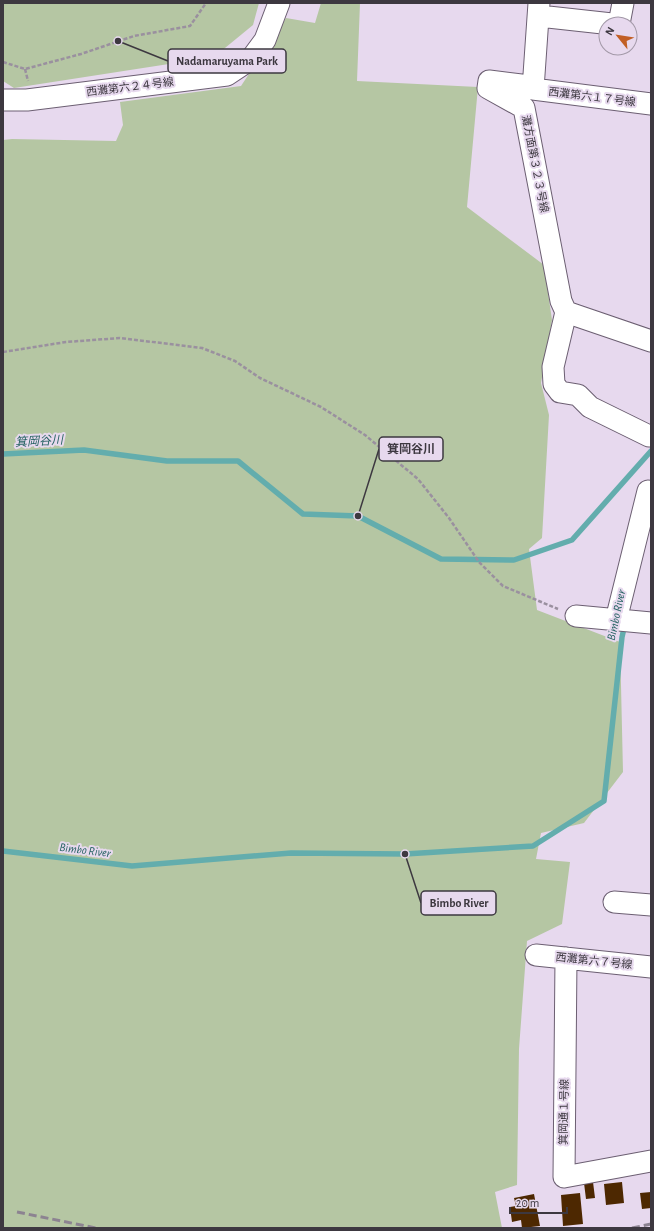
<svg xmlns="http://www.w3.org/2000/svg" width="654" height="1231" viewBox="0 0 654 1231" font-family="'Alegreya Sans','Noto Sans JP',sans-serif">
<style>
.green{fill:#b5c6a3}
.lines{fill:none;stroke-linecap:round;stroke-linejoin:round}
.stream{stroke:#63adad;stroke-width:5.5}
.building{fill:#4d2801}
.street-casing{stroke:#6c5f72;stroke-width:23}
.path{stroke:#9a909f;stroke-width:2.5;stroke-dasharray:4 2;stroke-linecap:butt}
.street{stroke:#fff;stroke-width:21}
.rail{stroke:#8c8391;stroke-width:3;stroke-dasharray:8 4;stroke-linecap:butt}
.labels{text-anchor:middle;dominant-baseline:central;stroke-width:4;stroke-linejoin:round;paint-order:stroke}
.street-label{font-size:11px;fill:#3d3840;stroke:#e7d9ee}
.water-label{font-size:12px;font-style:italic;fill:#256262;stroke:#e7d9ee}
.leader{fill:none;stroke:#3d3840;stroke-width:1.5}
.callout-dot{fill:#3d3840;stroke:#e7d9ee;stroke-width:1.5}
.callout{fill:#e7d9ee;stroke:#3d3840;stroke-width:1.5}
.callout-label{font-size:12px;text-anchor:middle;font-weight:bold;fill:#3d3840}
</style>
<rect width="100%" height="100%" fill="#e7d9ee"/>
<!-- green -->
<path class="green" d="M3 3H259L253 25 214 57 14 88 3 81Z
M321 3H360L357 81 478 87 467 207 544 265 552 320 541 383 549 415 542 538 529 549 537 610 620 642 623 772 584 823 541 833 536 859 570 862 562 924 527 941 519 1049 517 1185 495 1192 502 1228H3V140L12 139 116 141 123 125 120 102 241 86 286 18 315 23Z"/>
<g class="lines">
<!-- stream -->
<path class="stream" d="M3 454 84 450 167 461H238L303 514 358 516 441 559 514 560 572 540 651 451
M3 851 132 866 291 853 405 854 533 846 604 801 622 637 625 624"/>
</g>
<!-- building -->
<path class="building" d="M593 1182 595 1198 586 1199 584 1183Z
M622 1182 624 1203 606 1205 604 1184Z
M651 1192V1208L642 1209 640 1193Z
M580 1193 583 1224 563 1226 561 1195Z
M534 1194 540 1226 522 1228 521 1220 512 1222 510 1207 516 1206 514 1198Z"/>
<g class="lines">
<!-- street casing -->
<g class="street-casing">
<path id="street" d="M539 16 612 24
M619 24 623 3
M533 89 539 3
M3 100H27L227 75 251 59 265 40 279 3
M566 312 561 301 524 108 488 88 489 81 521 85 533 89 651 104
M566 312 553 367 554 384 560 392 578 395 590 407 649 436
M566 312 651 341
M576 616 651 623
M616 620 648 491
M614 902 651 905
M536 955 651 967
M566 958 564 1177 651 1161"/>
</g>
<!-- path -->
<path class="path" d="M3 62 25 69 81 54 134 36 190 26 206 3
M25 69 28 81
M3 352 66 342 120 338 202 348 235 361 260 378 321 407 365 435 418 479 449 518 479 562 503 586 558 609"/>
<!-- street -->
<use href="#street" class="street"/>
<!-- rail -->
<path class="rail" d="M17 1212 96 1228
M632 1228 651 1224"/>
</g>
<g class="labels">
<!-- street labels -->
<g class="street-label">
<text transform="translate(130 87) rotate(-7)">西灘第六２４号線</text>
<text transform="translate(592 97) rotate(7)">西灘第六１７号線</text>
<text transform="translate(535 164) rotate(79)">灘方面第３２３号線</text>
<text transform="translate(594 961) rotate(6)">西灘第六７号線</text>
<text transform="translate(564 1112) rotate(-89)">箕岡通１号線</text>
</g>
<!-- water labels -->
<g class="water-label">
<text transform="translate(39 441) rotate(-3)">箕岡谷川</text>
<text transform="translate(616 615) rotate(-78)">Bimbo River</text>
<text transform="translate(85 850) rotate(7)">Bimbo River</text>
</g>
</g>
<!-- callouts -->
<path class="leader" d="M118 41L168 61M358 516L379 449M405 854L421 903"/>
<g class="callout-dot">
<circle cx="118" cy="41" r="4"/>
<circle cx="358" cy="516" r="4"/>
<circle cx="405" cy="854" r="4"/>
</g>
<g class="callout">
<rect x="168" y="49" width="118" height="24" rx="4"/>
<rect x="379" y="437" width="64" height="24" rx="4"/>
<rect x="421" y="891" width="75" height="24" rx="4"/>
</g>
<g class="callout-label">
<text x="227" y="65">Nadamaruyama Park</text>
<text x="411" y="453">箕岡谷川</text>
<text x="459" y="907">Bimbo River</text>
</g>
<!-- border -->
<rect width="654" height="1231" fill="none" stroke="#3d3840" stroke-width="8"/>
<!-- north arrow -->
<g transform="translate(618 36) rotate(300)"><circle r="19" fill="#e7d9ee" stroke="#a399a8"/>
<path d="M0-3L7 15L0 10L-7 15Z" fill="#c25f25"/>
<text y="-6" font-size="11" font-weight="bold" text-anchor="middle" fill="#3d3840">N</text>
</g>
<!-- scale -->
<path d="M510 1207v6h57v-6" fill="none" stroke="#3d3840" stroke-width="2"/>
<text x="516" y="1207" font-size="12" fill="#3d3840" stroke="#e7d9ee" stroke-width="3" paint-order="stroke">20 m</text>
</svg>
